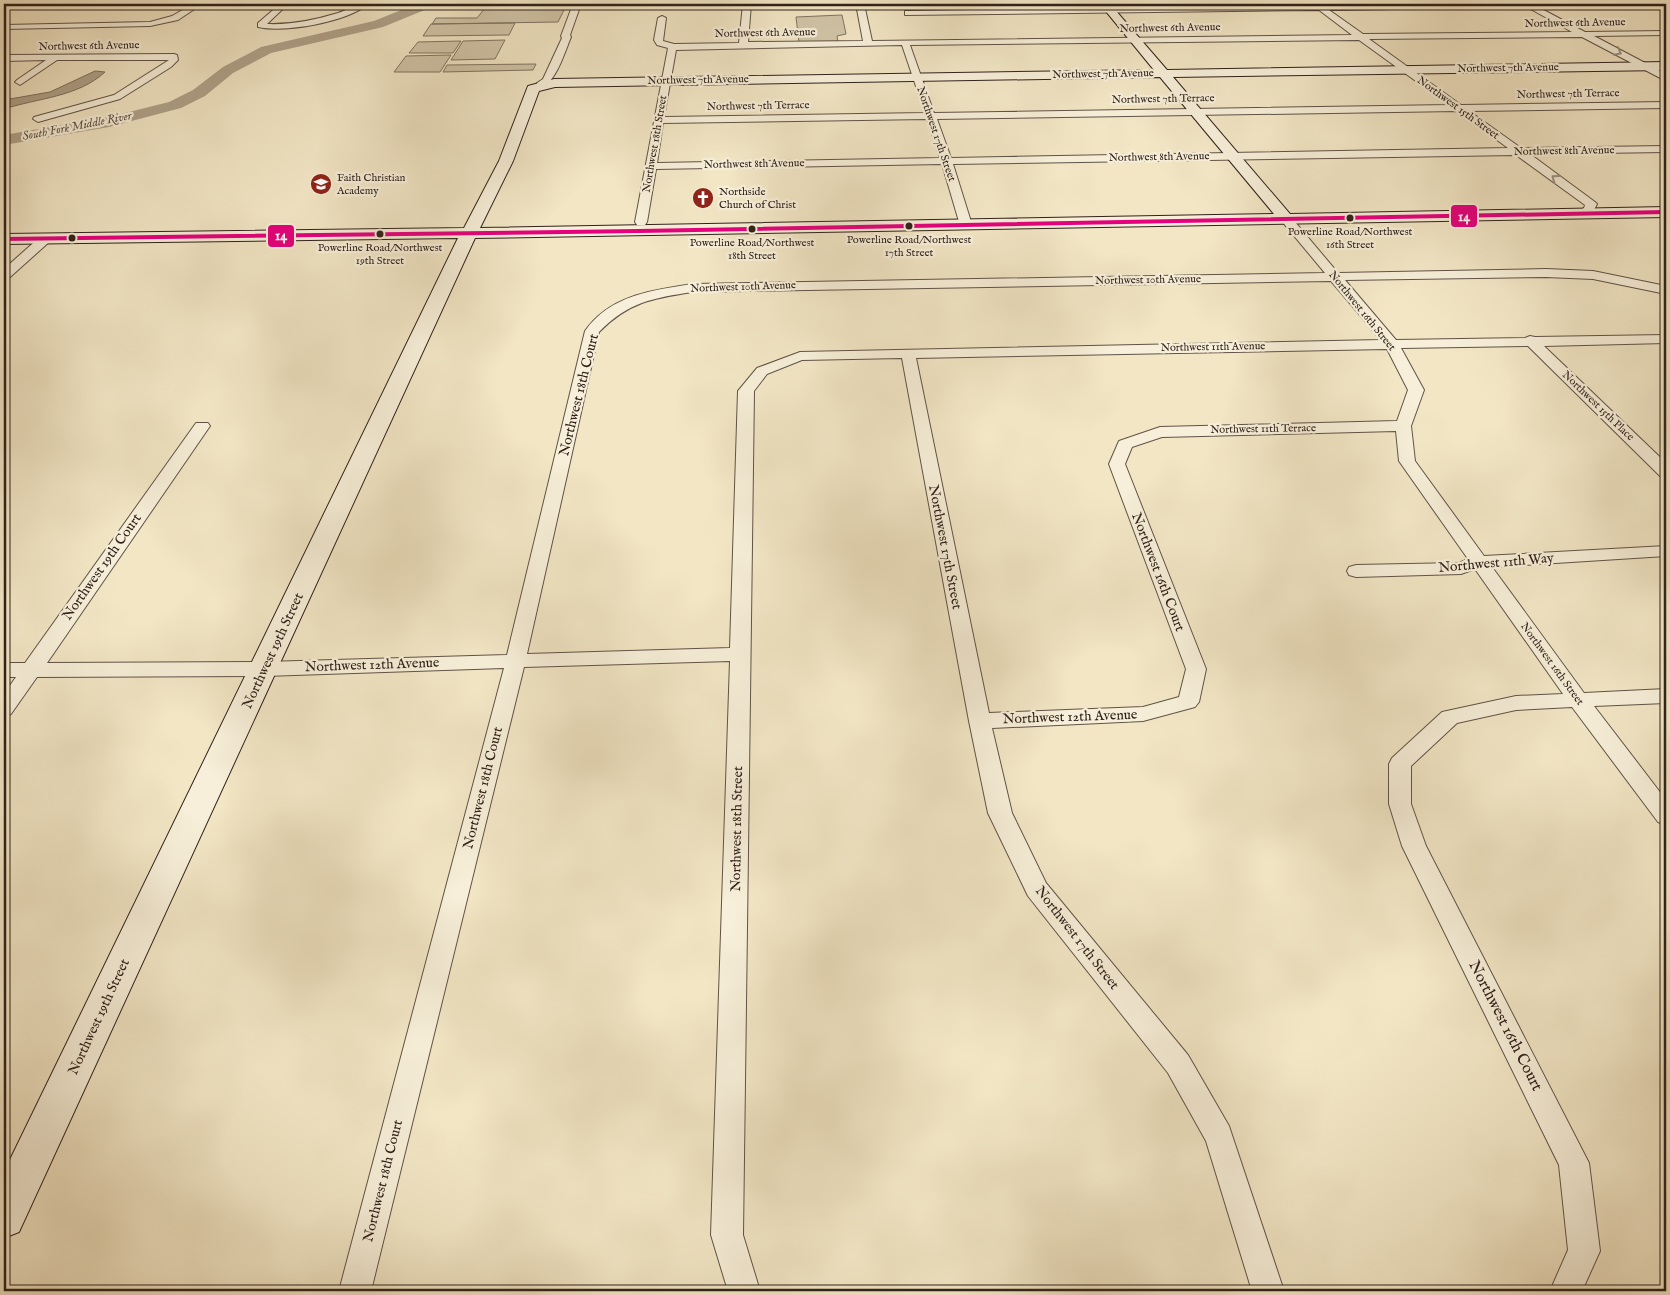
<svg xmlns="http://www.w3.org/2000/svg" width="1670" height="1295" viewBox="0 0 1670 1295" font-family="'IM FELL English',serif">
<style>
.green{fill:#d1c5a8;stroke:#807462}
.water{fill:#b0a38b;stroke:#7d6f5e}
.lines{fill:none;stroke-linecap:round;stroke-linejoin:round}
.river{fill:#b0a38b;fill-rule:evenodd}
.street-casing{stroke:#605346;stroke-width:2}
.secondary-casing{stroke:#30221b;stroke-width:2}
.street{fill:#f7efd9;fill-rule:evenodd}
.secondary{fill:#f7efd9;fill-rule:evenodd}
.bus-1-casing{stroke:#f7efd9;stroke-width:5.5}
.bus-1{stroke:#e5007d;stroke-width:4}
.oneway{stroke:#9d9384}
.bus-dot{fill:#30221b;stroke:#f7efd9;stroke-width:2}
.labels{text-anchor:middle;dominant-baseline:central;stroke-width:4.5;stroke-linejoin:round;paint-order:stroke}
.far-street-label{font-size:11px;fill:#30221b;stroke:#f7efd9}
.far-poi-label{font-size:11px;fill:#30221b;stroke:#f7efd9;text-anchor:start}
.far-bus-label{font-size:11px;fill:#30221b;stroke:#f7efd9}
.far-water-label{font-size:12px;font-style:italic;fill:#5d4f42;stroke:#f7efd9}
.street-label{font-size:14px;fill:#30221b;stroke:#f7efd9}
.near-street-label{font-size:16px;fill:#30221b;stroke:#f7efd9}
.line-badge{stroke:#f7efd9;stroke-width:2}
.badge-label{font-size:14px;text-anchor:middle;font-weight:bold;fill:#fff}
</style>
<rect width="100%" height="100%" fill="#f2e6c5"/>
<filter id="stains"><feTurbulence type="fractalNoise" baseFrequency=".004" numOctaves="4"/><feColorMatrix values="0 0 0 0 .2 0 0 0 0 .09 0 0 0 0 .02 0 0 0 .5 -.17"/></filter>
<radialGradient id="worn" r=".72"><stop offset=".6" stop-color="#630" stop-opacity="0"/><stop offset="1" stop-color="#630" stop-opacity=".3"/></radialGradient>
<!-- green -->
<path class="green" d="M528 4H567L558 22 432 24 436 18H477L485 8 526 7Z
M842 15 846 34 837 36 838 42 799 43 796 17Z
M515 23 509 35 423 36 431 24Z
M505 40 495 59 451 60 463 41Z
M461 41 453 53H409L418 42Z
M451 55 440 72H394L406 56Z
M536 64 533 70 443 72 447 65Z"/>
<!-- water -->
<path class="water" d="M95 71 105 72C78 97 38 98 4 109V100L50 92Z"/>
<g class="lines">
<!-- river -->
<path class="river" d="M416 4H434L432 7 383 27 271 53 233 73 205 96 181 108 109 127 4 145V135L109 117 169 102 193 90 223 67 261 47 374 21Z"/>
<!-- street casing -->
<g class="street-casing">
<path id="street" d="M4 4H100L96 6 4 8Z
M193 4H202L178 20 150 26 4 29V25L150 22 172 16Z
M280 4H288L267 24C291 25 315 20 338 13 349 9 357 3 368 4 347 22 285 33 258 27V23Z
M573 4H581L570 35 571 37C565 51 554 90 537 87V83L543 79 562 38 561 36Z
M743 4H751L748 42 863 41 856 4H864L872 41 1352 35 1319 10 905 15V11H908L1314 5 1318 4 1322 5 1613 4 1609 6 1538 7 1585 32 1666 31V35L1594 36 1666 74V81L1582 37 1369 39 1461 105 1666 102V108L1469 111 1521 148 1666 146V152L1530 154 1595 202 1597 204 1593 212 1581 217 1575 213 1584 208 1585 205 1516 155 953 164 972 225 966 229 960 225 942 164 656 169 647 222 645 225H637L635 222 668 48 657 45 654 40 658 18 662 16 666 18 663 41 674 44 739 43ZM1527 7 1572 32 1363 34 1329 10ZM1359 40 1449 105 934 113 910 45ZM902 45 925 113 664 117 676 50ZM1457 111 1508 148 951 158 937 119ZM927 119 940 158 657 163 663 123Z
M174 54 177 55 178 60 171 67 120 99 38 122 33 119 34 117 114 95 169 60H57L20 85 15 82 17 80 46 60 4 61V55Z
M1286 215 1290 216 1338 273 1546 269 1593 271 1666 286V294L1593 279 1546 277 1345 280 1396 340 1525 338 1530 336 1535 337 1666 335V343L1544 346 1666 463V477L1660 476 1528 346 1401 348 1424 390 1411 426 1415 461 1484 556 1666 546V556L1492 567 1584 693 1666 689V703L1594 706 1666 800V825L1658 822 1572 707 1516 710 1457 723 1411 766V804L1426 846 1589 1163 1600 1251 1582 1291H1550L1568 1250 1559 1165 1402 846 1389 804V764L1392 758 1442 712 1516 696 1563 694 1475 569 1461 574 1356 577 1349 575 1347 571 1349 567 1356 565 1459 563 1468 559 1399 461 1396 431 1162 437 1132 447 1125 464 1206 669 1199 702 1195 707 1143 721 992 728 1012 813 1046 883 1188 1055 1229 1126 1284 1291H1252L1206 1141 1168 1073 1028 896 988 813 969 721 902 358 802 360 767 374 754 391 743 1235 760 1291H728L711 1235 730 661 524 667 371 1291H339L504 668 265 676 37 677 11 714 4 716V694L16 677H4V663H25L196 423H208L210 426 47 663 265 662 507 655 585 331C610 295 653 290 693 284L1325 273 1280 219ZM1331 281 1381 340 800 352 757 368 738 391 730 648 527 654 599 332C628 302 653 298 693 292ZM1387 349 1408 390 1397 421 1160 427 1119 441 1109 464 1186 669 1179 697 1143 707 989 713 916 358Z
M44 236 50 240 48 243 9 278 4 279V269L40 237Z"/>
</g>
<!-- secondary casing -->
<g class="secondary-casing">
<path id="secondary" d="M1100 4H1110L1167 70 1666 62V70L1173 77 1290 214 1666 207V217L475 238 19 1232 4 1238V1172L458 238 4 244V234L464 228 499 161 528 86 554 79 1154 70ZM1160 77 1274 214 480 228 513 161 539 91 555 87Z"/>
</g>
<!-- street -->
<use href="#street" class="street"/>
<!-- secondary -->
<use href="#secondary" class="secondary"/>
<!-- bus-1 casing -->
<g class="bus-1-casing">
<path id="bus-1" d="M4 239 639 231 1666 212"/>
</g>
<!-- bus-1 -->
<use href="#bus-1" class="bus-1"/>
</g>
<!-- one-way arrows -->
<defs><path id="oneway-chevron" d="M-2-3.5L2.5 0L-2 3.5" fill="none" stroke-width="1.6" stroke-linecap="round" stroke-linejoin="round" transform="scale(1.25)"/></defs>
<g class="oneway">
<use href="#oneway-chevron" transform="translate(1618 52) rotate(28)"/>
<use href="#oneway-chevron" transform="translate(1555 178) rotate(-144)"/>
</g>
<!-- icons -->
<defs>
<g id="school-disc" transform="scale(1.125)"><circle r="9.5" fill="#8f2418" stroke="#f7efd9"/><path d="M0-5L7-2L0 1L-7-2ZM-4 1L0 2.5L4 1V4Q0 6-4 4Z" fill="#fff"/></g>
<g id="church-disc" transform="scale(1.125)"><circle r="9.5" fill="#8f2418" stroke="#f7efd9"/><path d="M-1.2-6h2.4v3.5h3.3v2.4h-3.3V6h-2.4V-.1h-3.3v-2.4h3.3Z" fill="#fff"/></g>
</defs>
<g fill-rule="evenodd">
<use href="#school-disc" x="321" y="184"/>
<use href="#church-disc" x="703" y="198"/>
</g>
<!-- markers -->
<g class="bus-dot">
<circle cx="1350" cy="218" r="4.5"/>
<circle cx="909" cy="226" r="4.5"/>
<circle cx="752" cy="229" r="4.5"/>
<circle cx="380" cy="234" r="4.5"/>
<circle cx="72" cy="238" r="4.5"/>
</g>
<g class="labels">
<!-- far-street labels -->
<g class="far-street-label">
<text transform="translate(1575 23) rotate(-1)">Northwest 6th Avenue</text>
<text transform="translate(1170 28) rotate(-1)">Northwest 6th Avenue</text>
<text transform="translate(765 33) rotate(-1)">Northwest 6th Avenue</text>
<text transform="translate(89 46) rotate(-1)">Northwest 6th Avenue</text>
<text transform="translate(1508 68) rotate(-1)">Northwest 7th Avenue</text>
<text transform="translate(1103 74) rotate(-1)">Northwest 7th Avenue</text>
<text transform="translate(698 80) rotate(-1)">Northwest 7th Avenue</text>
<text transform="translate(1568 94) rotate(-1)">Northwest 7th Terrace</text>
<text transform="translate(1163 99) rotate(-1)">Northwest 7th Terrace</text>
<text transform="translate(758 106) rotate(-1)">Northwest 7th Terrace</text>
<text transform="translate(1458 108) rotate(36)">Northwest 15th Street</text>
<text transform="translate(936 134) rotate(71)">Northwest 17th Street</text>
<text transform="translate(655 144) rotate(-80)">Northwest 18th Street</text>
<text transform="translate(1564 151) rotate(-1)">Northwest 8th Avenue</text>
<text transform="translate(1159 157) rotate(-1)">Northwest 8th Avenue</text>
<text transform="translate(754 164) rotate(-1)">Northwest 8th Avenue</text>
<text transform="translate(1148 280) rotate(-1)">Northwest 10th Avenue</text>
<text transform="translate(743 287) rotate(-2)">Northwest 10th Avenue</text>
<text transform="translate(1362 311) rotate(51)">Northwest 16th Street</text>
<text transform="translate(1213 347) rotate(-1)">Northwest 11th Avenue</text>
<text transform="translate(1598 406) rotate(44)">Northwest 15th Place</text>
<text transform="translate(1263 429) rotate(-1)">Northwest 11th Terrace</text>
<text transform="translate(1552 664) rotate(54)">Northwest 16th Street</text>
</g>
<!-- far-poi labels -->
<g class="far-poi-label">
<text x="337" y="178">Faith Christian<tspan x="337" dy="13">Academy</tspan></text>
<text x="719" y="192">Northside<tspan x="719" dy="13">Church of Christ</tspan></text>
</g>
<!-- far-bus labels -->
<g class="far-bus-label">
<text x="1350" y="232">Powerline Road/Northwest<tspan x="1350" dy="13">16th Street</tspan></text>
<text x="909" y="240">Powerline Road/Northwest<tspan x="909" dy="13">17th Street</tspan></text>
<text x="752" y="243">Powerline Road/Northwest<tspan x="752" dy="13">18th Street</tspan></text>
<text x="380" y="248">Powerline Road/Northwest<tspan x="380" dy="13">19th Street</tspan></text>
</g>
<!-- far-water labels -->
<g class="far-water-label">
<text transform="translate(77 126) rotate(-11)">South Fork Middle River</text>
</g>
<!-- street labels -->
<g class="street-label">
<text transform="translate(579 395) rotate(-76)">Northwest 18th Court</text>
<text transform="translate(945 547) rotate(79)">Northwest 17th Street</text>
<text transform="translate(1496 563) rotate(-5)">Northwest 11th Way</text>
<text transform="translate(102 567) rotate(-55)">Northwest 19th Court</text>
<text transform="translate(1158 572) rotate(69)">Northwest 16th Court</text>
<text transform="translate(273 651) rotate(-65)">Northwest 19th Street</text>
<text transform="translate(372 665) rotate(-2)">Northwest 12th Avenue</text>
<text transform="translate(1070 717) rotate(-2)">Northwest 12th Avenue</text>
<text transform="translate(483 788) rotate(-76)">Northwest 18th Court</text>
<text transform="translate(737 829) rotate(-89)">Northwest 18th Street</text>
<text transform="translate(1077 938) rotate(52)">Northwest 17th Street</text>
<text transform="translate(99 1017) rotate(-65)">Northwest 19th Street</text>
<text transform="translate(383 1181) rotate(-76)">Northwest 18th Court</text>
</g>
<!-- near-street labels -->
<g class="near-street-label">
<text transform="translate(1505 1026) rotate(63)">Northwest 16th Court</text>
</g>
</g>
<g class="line-badge">
<rect x="1450" y="204" width="28" height="24" rx="5" fill="#e5007d"/>
<rect x="267" y="224" width="28" height="24" rx="5" fill="#e5007d"/>
</g>
<g class="badge-label">
<text x="1464" y="221">14</text>
<text x="281" y="240">14</text>
</g>
<!-- margin -->
<rect width="1670" height="1295" fill="none" stroke="#f2e6c5" stroke-width="20"/>
<rect x="5" y="5" width="1660" height="1285" fill="none" stroke="#30221b" stroke-width="2.5"/>
<rect x="10" y="10" width="1650" height="1275" fill="none" stroke="#30221b"/>
<rect width="100%" height="100%" filter="url(#stains)"/>
<rect width="100%" height="100%" fill="url(#worn)"/>
</svg>
